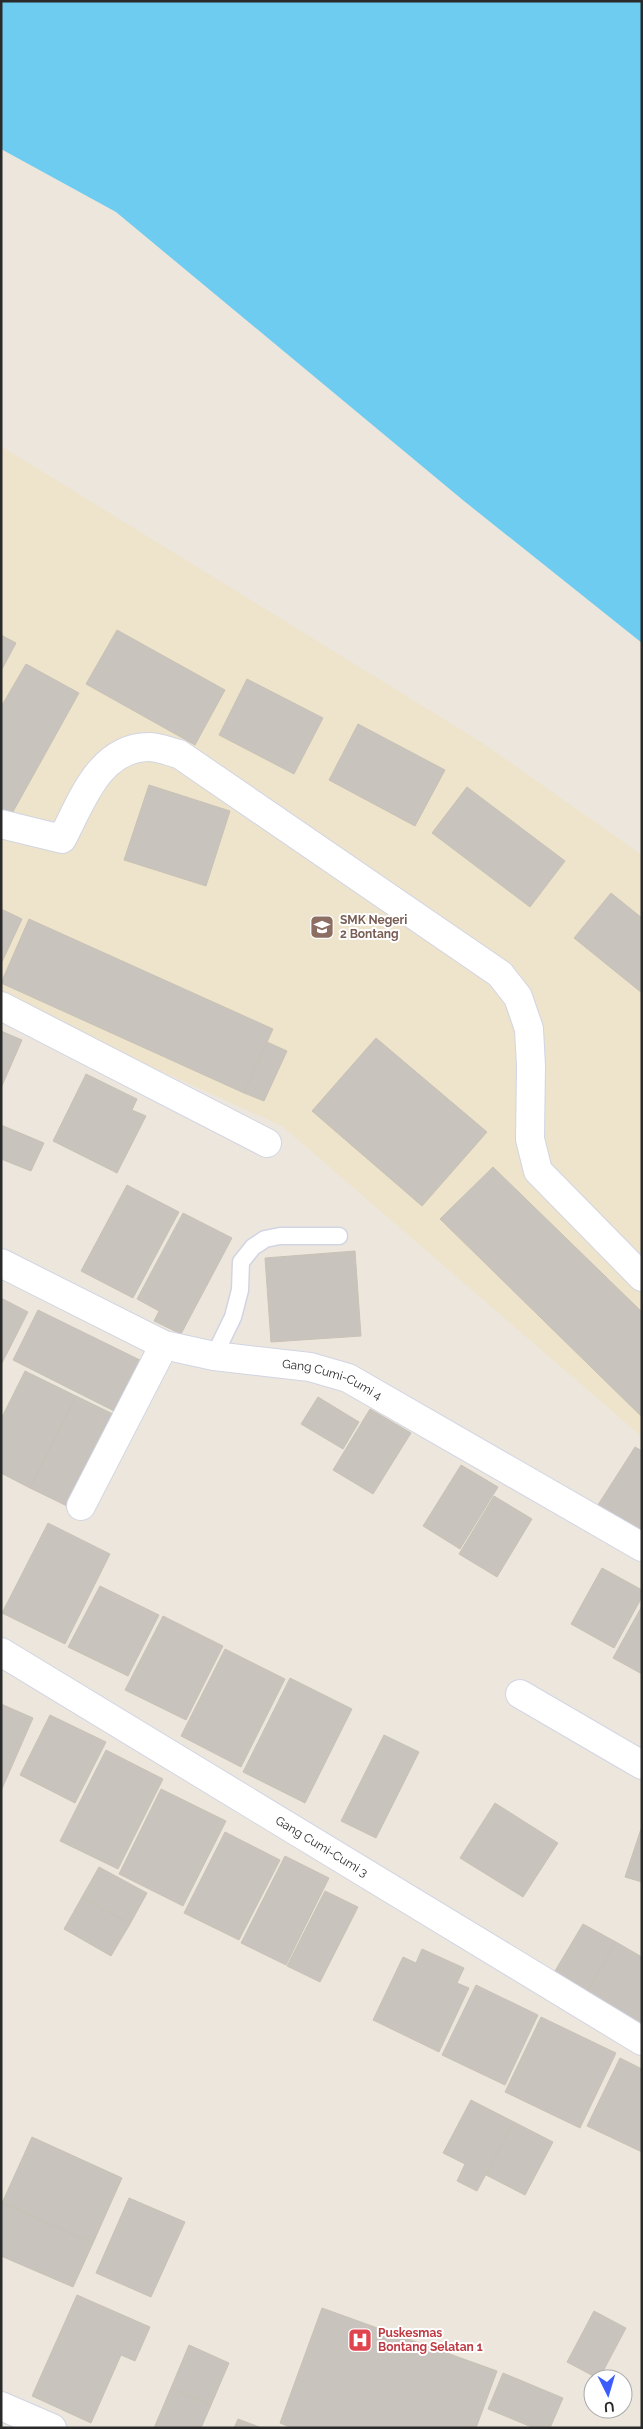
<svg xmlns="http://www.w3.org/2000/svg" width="643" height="2429" viewBox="0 0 643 2429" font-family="Raleway,sans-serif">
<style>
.education{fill:#eee3cb}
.water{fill:#6eccf0}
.building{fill:#c8c3bc;stroke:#c8c2b6}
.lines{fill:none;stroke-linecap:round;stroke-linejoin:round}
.service-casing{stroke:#d1d5e3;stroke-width:19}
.minor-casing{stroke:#d1d5e3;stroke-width:30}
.service{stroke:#fff;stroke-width:16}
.minor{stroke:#fff;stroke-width:28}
.labels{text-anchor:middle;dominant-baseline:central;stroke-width:4;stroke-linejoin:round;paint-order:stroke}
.education-label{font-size:12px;font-weight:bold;fill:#785e54;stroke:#fff;text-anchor:start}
.street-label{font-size:12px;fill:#2a2a2a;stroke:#fff}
.health-label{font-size:12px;font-weight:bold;fill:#be3a42;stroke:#fff;text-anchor:start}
</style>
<rect width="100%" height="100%" fill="#ede6dc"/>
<!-- education -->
<path class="education" d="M1 446 481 742 642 855V1437L282 1126 1 998Z"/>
<!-- water -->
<path class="water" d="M1 1H642V643L464 501 116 212 1 149Z"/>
<!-- building -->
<path class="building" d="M117 630 225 690 195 745 86 684Z
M1 635 16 643 1 671Z
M26 664 79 693 9 819 1 815V707Z
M247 679 323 718 294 774 219 735Z
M358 724 445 770 415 826 329 780Z
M149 785 230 811 206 886 124 860Z
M467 787 565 861 530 907 432 833Z
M611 893 642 918V993L574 938Z
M1 909 22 919 1 964Z
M29 919 273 1029 244 1093 1 983Z
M1 1031 22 1040 1 1088Z
M376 1038 487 1132 422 1206 312 1111Z
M267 1042 287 1051 264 1101 244 1093Z
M86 1074 137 1099 132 1110 146 1116 117 1173 53 1141Z
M1 1125 44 1143 31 1171 1 1159Z
M493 1167 642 1312V1417L440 1219Z
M127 1185 179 1212 133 1298 81 1271Z
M183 1213 232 1238 181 1334 154 1321 159 1311 137 1299Z
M355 1251 361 1336 271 1342 265 1258Z
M1 1298 28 1312 1 1365Z
M38 1310 146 1363 120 1414 13 1360Z
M25 1371 76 1396 30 1488 1 1473V1419Z
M76 1396 113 1414 67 1506 30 1488Z
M318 1397 359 1422 343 1449 301 1424Z
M370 1409 411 1433 373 1494 333 1470Z
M635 1447 642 1451V1536L596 1508Z
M461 1465 498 1487 460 1549 423 1526Z
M494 1496 532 1519 497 1577 459 1554Z
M48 1523 110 1554 65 1644 2 1613Z
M602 1568 642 1590V1597L614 1648 571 1624Z
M100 1586 159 1615 128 1676 68 1647Z
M642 1606V1674L613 1658Z
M163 1616 223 1646 186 1720 125 1690Z
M225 1649 285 1679 241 1767 181 1736Z
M290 1678 352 1709 305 1803 243 1772Z
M1 1704 33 1718 1 1791Z
M50 1715 106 1742 75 1803 20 1775Z
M384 1735 419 1752 376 1838 341 1821Z
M106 1750 163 1779 118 1869 60 1841Z
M161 1789 226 1821 183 1906 119 1874Z
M495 1803 558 1843 523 1897 460 1858Z
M642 1826V1882L625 1877Z
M225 1832 280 1860 239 1940 184 1913Z
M285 1856 329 1878 286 1965 241 1943Z
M99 1867 147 1893 130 1924 82 1897Z
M325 1891 358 1907 320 1982 287 1966Z
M82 1897 130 1924 111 1956 64 1929Z
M583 1924 616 1942 585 1995 552 1976Z
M616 1942 642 1957V2027L585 1995Z
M422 1949 464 1968 457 1983 469 1988 439 2052 373 2020 403 1957 416 1963Z
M476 1985 538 2015 505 2085 442 2055Z
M541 2017 616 2053 580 2128 505 2092Z
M620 2058 642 2069V2152L587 2126Z
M471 2100 514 2122 477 2191 457 2181 465 2164 443 2153Z
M514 2122 553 2142 525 2195 486 2175Z
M32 2137 122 2178 93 2243 2 2203Z
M129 2198 185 2222 151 2297 96 2273Z
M1 2202 93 2243 73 2287 1 2256Z
M77 2295 150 2327 135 2361 121 2355 91 2423 32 2396Z
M322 2308 497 2371 476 2428H292L280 2423Z
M594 2311 626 2328 599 2379 567 2362Z
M189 2345 229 2363 211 2405 171 2388Z
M503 2373 563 2398 550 2428H534L488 2409Z
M171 2388 211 2405 201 2428H154Z
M238 2419 262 2428H234Z"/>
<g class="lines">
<!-- service casing -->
<g class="service-casing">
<path id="service" d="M214 1356 233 1317 240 1290 241 1262 253 1247 265 1239 280 1236H339"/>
</g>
<!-- minor casing -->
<g class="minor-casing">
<g id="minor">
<path d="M1 824 62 839C81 803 99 747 149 747 159 747 170 752 179 754L500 974 518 997 529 1029 531 1066 530 1139 538 1171 642 1277"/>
<path d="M1 1006 267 1143"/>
<path id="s1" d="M1 1263 164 1345 214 1356 310 1367 348 1378 642 1547"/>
<path d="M81 1506 164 1345"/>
<path id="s2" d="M1 1652 642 2041"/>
<path d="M520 1694 642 1765"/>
<path d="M1 2406 52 2428"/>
</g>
</g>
<!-- service -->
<use href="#service" class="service"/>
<!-- minor -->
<use href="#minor" class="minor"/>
</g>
<!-- icons -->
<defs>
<g id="school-square" transform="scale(1.25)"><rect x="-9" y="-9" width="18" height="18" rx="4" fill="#8d6e63" stroke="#fff"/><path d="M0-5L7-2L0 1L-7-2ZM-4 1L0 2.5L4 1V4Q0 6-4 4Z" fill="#fff"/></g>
<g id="hospital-square" transform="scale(1.25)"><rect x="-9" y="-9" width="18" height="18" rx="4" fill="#e0444e" stroke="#fff"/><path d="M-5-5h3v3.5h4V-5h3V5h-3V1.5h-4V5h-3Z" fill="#fff"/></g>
</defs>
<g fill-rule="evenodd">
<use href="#school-square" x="322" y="927"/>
<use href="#hospital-square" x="360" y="2340"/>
</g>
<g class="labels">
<!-- education labels -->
<g class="education-label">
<text x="340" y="920">SMK Negeri<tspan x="340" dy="14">2 Bontang</tspan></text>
</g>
<!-- street labels -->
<g class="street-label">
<text stroke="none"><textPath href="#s1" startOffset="355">Gang Cumi-Cumi 4</textPath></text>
<text stroke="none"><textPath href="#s2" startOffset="375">Gang Cumi-Cumi 3</textPath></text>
</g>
<!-- health labels -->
<g class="health-label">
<text x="378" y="2333">Puskesmas<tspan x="378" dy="14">Bontang Selatan 1</tspan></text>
</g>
</g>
<!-- border -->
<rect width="643" height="2429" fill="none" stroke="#2a2a2a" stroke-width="5"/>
<!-- north arrow -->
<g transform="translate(608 2394) rotate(175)"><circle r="24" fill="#ffffff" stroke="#aaaaaa"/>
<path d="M0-4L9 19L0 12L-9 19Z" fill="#3a5dfc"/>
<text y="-8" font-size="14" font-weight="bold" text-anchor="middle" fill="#2a2a2a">U</text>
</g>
</svg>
